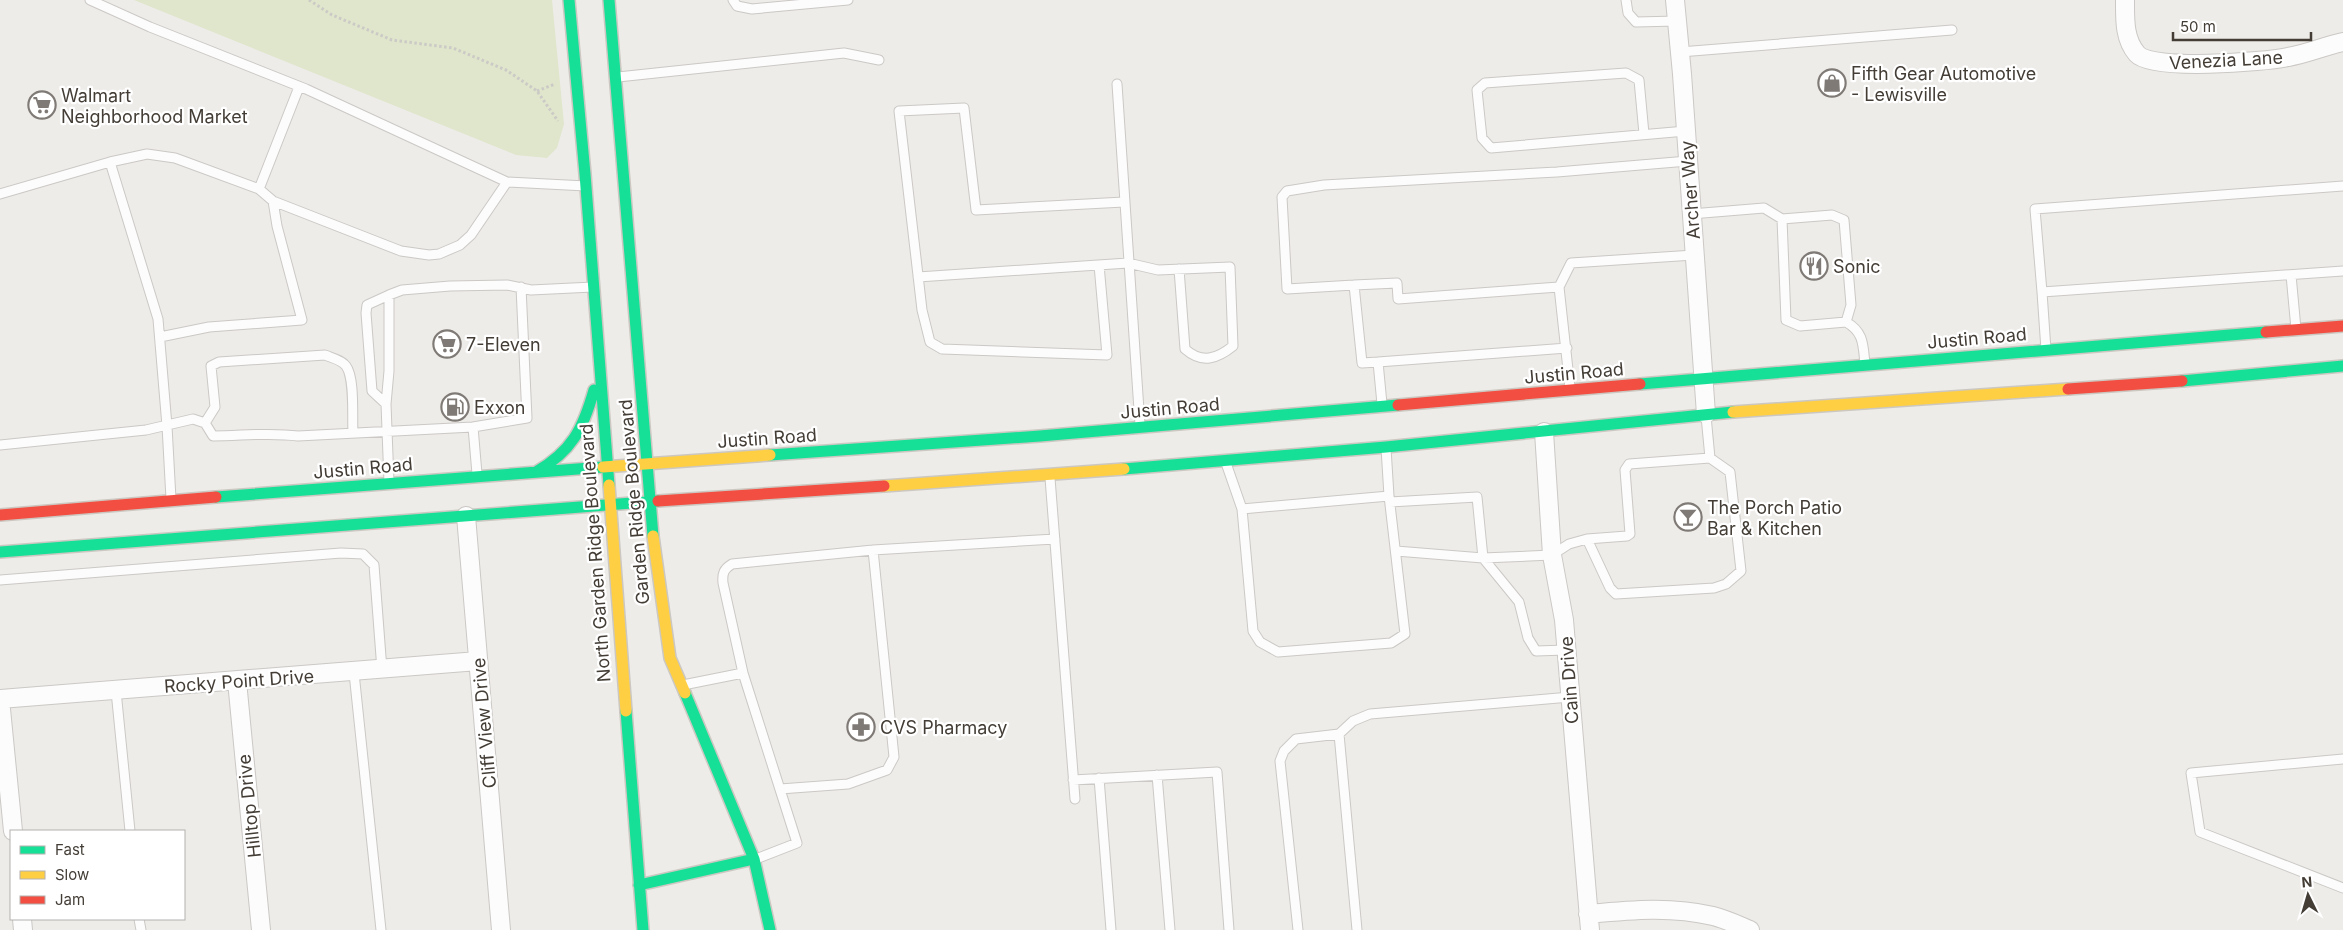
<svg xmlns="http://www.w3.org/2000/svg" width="2343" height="930" viewBox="0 0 2343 930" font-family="Inter,sans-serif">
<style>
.green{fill:#dfe6cb}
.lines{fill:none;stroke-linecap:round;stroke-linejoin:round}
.lane-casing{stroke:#cbc8c5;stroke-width:11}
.street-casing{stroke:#cbc8c5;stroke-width:20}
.fast-casing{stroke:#ccc8c1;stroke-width:14}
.slow-casing{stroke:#ccc8c1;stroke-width:14}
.jam-casing{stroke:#ccc8c1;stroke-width:14}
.path{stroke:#cccac6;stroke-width:3;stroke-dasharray:2.5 2.5;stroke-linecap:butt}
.lane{stroke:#fcfcfc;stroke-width:9}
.street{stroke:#fcfcfc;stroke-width:18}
.fast{stroke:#16e098;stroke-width:11}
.slow{stroke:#ffcf43;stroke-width:11}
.jam{stroke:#f24e42;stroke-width:11}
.labels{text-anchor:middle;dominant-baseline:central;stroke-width:4.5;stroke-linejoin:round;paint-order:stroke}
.street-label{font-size:18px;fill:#433d36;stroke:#fff}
.poi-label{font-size:18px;fill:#433d36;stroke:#fff;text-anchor:start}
</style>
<rect width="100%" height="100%" fill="#eeece9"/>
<!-- green -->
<path class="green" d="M134 0H552L564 124 557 148 547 158 516 155Z"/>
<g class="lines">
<!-- lane casing -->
<g class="lane-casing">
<path id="lane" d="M90 0 150 27 306 89 507 182 586 186
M733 0 737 6 752 9 848 0
M1626 0 1628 13 1636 22 1677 21
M1680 52 1952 30
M618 77 844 53 879 60
M1117 84 1140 425
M1644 134 1639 80 1626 73 1485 83 1477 90 1482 138 1491 148 1686 131
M0 194 110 162
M273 201 401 251 429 255 439 254 460 245 471 235 507 182
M1691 214 1764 208 1782 219 1832 215 1844 220 1851 305 1846 322 1800 326 1786 320 1782 219
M1099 265 1107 355 942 349 930 342 922 310 899 111 964 108 976 210 1124 202
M2291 275 2296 329
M918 277 1128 263 1158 270 1230 267 1233 346C1217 359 1202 364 1185 349L1179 269
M1354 285 1287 289 1282 197 1287 191 1324 185 1557 172 1688 161
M1559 287 1571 263 1694 255
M2042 292 2035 209 2343 186
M1846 322C1864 332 1863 345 1865 364
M160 337 209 327 302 320 277 226 273 201 259 189
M2046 350 2042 292 2343 271
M1378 362 1567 348
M386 404 372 391 366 313 367 305 389 295
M1382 404 1378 362 1362 363 1354 285 1397 283 1398 299 1559 287 1570 388
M205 423 215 407 211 366 219 362 325 355C332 358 342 360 346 366 355 378 352 417 353 433
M0 445 146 430 193 419 205 423 213 436C241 436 269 432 298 436L473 427
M1226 463 1242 509 1253 631 1260 642 1278 652 1391 643 1405 634 1389 496 1386 448
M477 474 473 427 527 418 521 287
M1050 478 1075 799
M389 482 386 404 389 371V295L402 290 450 286 507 285 531 290 593 287
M171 499 167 426 158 319 110 162 147 154 175 158 259 189 299 87
M1390 502 1477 497 1483 558 1519 602 1528 638 1536 651 1566 650
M1242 509 1389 496
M1587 539 1627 536 1630 534 1625 470 1629 464 1710 458
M1396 551 1483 558 1552 555 1569 544 1587 539 1610 588 1616 594 1714 588 1726 584 1741 571 1730 472 1710 458 1706 416
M0 580 341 553 363 554 374 565 382 670
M354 673 381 930
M683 685 743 673
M116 691 130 831
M1339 734 1357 930
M2343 759 2191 773 2200 832 2343 888
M1157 775 1170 930
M1099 778 1111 930
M1073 780 1217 772 1229 930
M780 789 848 784 887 770 894 757 873 550
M756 859 797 843 743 673 723 583C722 573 724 569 732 564L873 550 1055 539
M139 919 141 930
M1298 930 1280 761 1284 751 1296 739 1339 734 1353 721 1370 714 1570 697"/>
</g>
<!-- street casing -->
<g class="street-casing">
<path id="street" d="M1675 0 1682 74 1706 414
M2125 0C2125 19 2124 39 2137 54 2152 71 2264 62 2288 57 2307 54 2324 46 2343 42
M1544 432 1552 555 1564 620 1590 930
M466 516 501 930
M237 681 261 930
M0 699 478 661
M0 699 13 831
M1588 914C1631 910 1671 906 1713 916 1725 919 1738 925 1750 930
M22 919 23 930"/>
</g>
<!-- fast casing -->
<g class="fast-casing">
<path id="fast" d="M569 0 585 174 609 485
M609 0 653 536
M2182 381 2343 366
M1640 384 2266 332
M770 455 1040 436 1398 405
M1124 469 1386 447 1733 412
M536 472C572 451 583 429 594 390
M216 497 603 467
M0 552 658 501
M685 693 754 859 770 930
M626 711 643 930
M639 885 754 859"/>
</g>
<!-- slow casing -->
<g class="slow-casing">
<path id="slow" d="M1733 412 2068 389
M603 467 770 455
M609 485 626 711
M884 486 1124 469
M653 536 670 658 685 693"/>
</g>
<!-- jam casing -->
<g class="jam-casing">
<path id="jam" d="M2266 332 2343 326
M2068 389 2182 381
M1398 405 1640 384
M658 501 884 486
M0 515 216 497"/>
</g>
<!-- path -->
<path class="path" d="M309 0 332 15 392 40 453 48 506 70 537 91 558 121
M537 91 555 84"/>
<!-- lane -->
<use href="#lane" class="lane"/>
<!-- street -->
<use href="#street" class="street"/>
<!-- fast -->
<use href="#fast" class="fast"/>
<!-- slow -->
<use href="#slow" class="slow"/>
<!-- jam -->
<use href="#jam" class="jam"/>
</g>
<!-- icons -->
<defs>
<g id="shop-ring" transform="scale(1.4375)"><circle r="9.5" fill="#fff" stroke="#7f7a75" stroke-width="1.5"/><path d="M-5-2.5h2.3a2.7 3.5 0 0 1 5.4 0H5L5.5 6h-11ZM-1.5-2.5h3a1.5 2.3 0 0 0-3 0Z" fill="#7f7a75"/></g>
<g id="supermarket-ring" transform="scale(1.4375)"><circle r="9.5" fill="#fff" stroke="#7f7a75" stroke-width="1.5"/><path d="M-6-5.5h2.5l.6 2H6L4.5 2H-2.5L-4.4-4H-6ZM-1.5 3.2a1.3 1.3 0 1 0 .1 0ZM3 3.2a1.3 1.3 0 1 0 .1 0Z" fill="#7f7a75"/></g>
<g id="restaurant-ring" transform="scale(1.4375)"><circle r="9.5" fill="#fff" stroke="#7f7a75" stroke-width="1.5"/><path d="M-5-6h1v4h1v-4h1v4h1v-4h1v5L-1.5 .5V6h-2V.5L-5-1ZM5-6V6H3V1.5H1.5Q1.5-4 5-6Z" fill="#7f7a75"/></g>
<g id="fuel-ring" transform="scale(1.4375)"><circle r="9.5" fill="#fff" stroke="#7f7a75" stroke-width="1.5"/><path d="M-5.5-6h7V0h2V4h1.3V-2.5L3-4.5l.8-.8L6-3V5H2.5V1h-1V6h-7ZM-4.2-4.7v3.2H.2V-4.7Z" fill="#7f7a75"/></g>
<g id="bar-ring" transform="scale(1.4375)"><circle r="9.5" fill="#fff" stroke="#7f7a75" stroke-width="1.5"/><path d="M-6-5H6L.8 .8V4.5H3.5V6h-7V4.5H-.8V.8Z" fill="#7f7a75"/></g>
<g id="pharmacy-ring" transform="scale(1.4375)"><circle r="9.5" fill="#fff" stroke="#7f7a75" stroke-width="1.5"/><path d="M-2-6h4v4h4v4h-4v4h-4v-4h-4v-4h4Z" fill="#7f7a75"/></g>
</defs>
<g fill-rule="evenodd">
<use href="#shop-ring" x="1832" y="83"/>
<use href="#supermarket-ring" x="42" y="105"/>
<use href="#restaurant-ring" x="1814" y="266"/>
<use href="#supermarket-ring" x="447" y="344"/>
<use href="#fuel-ring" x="455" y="407"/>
<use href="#bar-ring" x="1688" y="517"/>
<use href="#pharmacy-ring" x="861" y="727"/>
</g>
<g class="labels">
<!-- street labels -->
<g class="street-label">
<text transform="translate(2226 60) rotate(-3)">Venezia Lane</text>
<text transform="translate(1690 190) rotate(-94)">Archer Way</text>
<text transform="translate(1977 338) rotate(-5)">Justin Road</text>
<text transform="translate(1574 373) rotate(-5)">Justin Road</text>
<text transform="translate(1170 408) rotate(-5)">Justin Road</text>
<text transform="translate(767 438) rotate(-4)">Justin Road</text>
<text transform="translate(363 468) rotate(-5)">Justin Road</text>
<text transform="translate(634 502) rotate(-95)">Garden Ridge Boulevard</text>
<text transform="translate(595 553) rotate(-94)">North Garden Ridge Boulevard</text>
<text transform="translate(1569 680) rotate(-94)">Cain Drive</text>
<text transform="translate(239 681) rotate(-4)">Rocky Point Drive</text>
<text transform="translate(484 723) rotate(-95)">Cliff View Drive</text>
<text transform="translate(249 806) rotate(-96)">Hilltop Drive</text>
</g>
<!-- poi labels -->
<g class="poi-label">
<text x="1851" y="73">Fifth Gear Automotive<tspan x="1851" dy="21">- Lewisville</tspan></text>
<text x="61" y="95">Walmart<tspan x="61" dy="21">Neighborhood Market</tspan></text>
<text x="1833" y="266">Sonic</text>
<text x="466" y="344">7-Eleven</text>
<text x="474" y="407">Exxon</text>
<text x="1707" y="507">The Porch Patio<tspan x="1707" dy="21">Bar &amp; Kitchen</tspan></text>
<text x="880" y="727">CVS Pharmacy</text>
</g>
</g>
<!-- legend -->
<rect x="10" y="830" width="175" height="90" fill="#ffffff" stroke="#b4b1af"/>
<rect x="20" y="846" width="25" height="8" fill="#16e098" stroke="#b4b1af"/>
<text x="55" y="855" font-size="15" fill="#433d36">Fast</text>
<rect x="20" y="871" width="25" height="8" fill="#ffcf43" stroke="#b4b1af"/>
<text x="55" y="880" font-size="15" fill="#433d36">Slow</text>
<rect x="20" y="896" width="25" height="8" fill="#f24e42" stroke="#b4b1af"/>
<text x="55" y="905" font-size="15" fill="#433d36">Jam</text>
<!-- north arrow -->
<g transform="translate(2308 895) rotate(355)" stroke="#ffffff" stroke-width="4" paint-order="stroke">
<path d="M0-4L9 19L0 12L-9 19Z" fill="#433d36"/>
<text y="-8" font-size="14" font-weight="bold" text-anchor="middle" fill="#433d36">N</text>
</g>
<!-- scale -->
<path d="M2173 32v8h138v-8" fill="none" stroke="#433d36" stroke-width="2.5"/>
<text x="2180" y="32" font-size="15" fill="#433d36" stroke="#ffffff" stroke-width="4" paint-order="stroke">50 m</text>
</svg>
